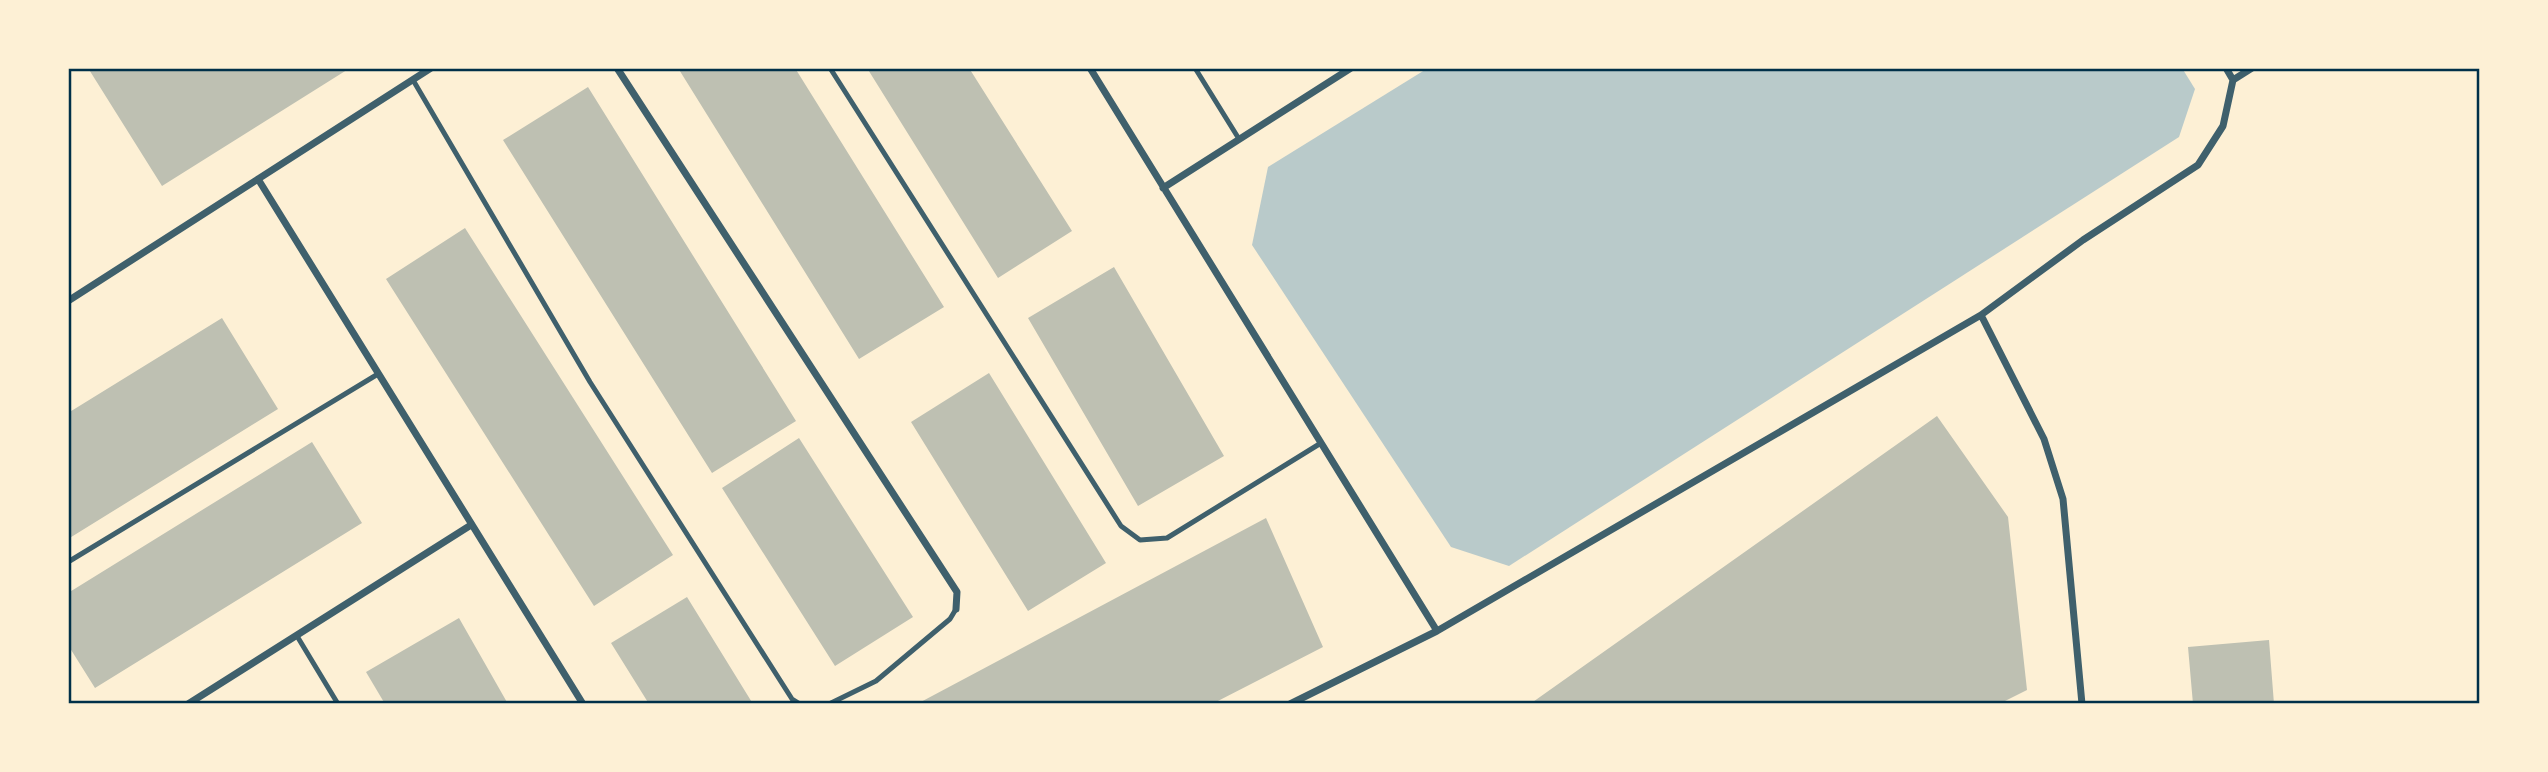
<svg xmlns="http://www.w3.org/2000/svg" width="2548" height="772" viewBox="0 0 2548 772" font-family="Karla,sans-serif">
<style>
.green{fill:#b9caca}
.building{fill:#bec0b2}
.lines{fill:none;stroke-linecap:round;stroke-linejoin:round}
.service{stroke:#3f606c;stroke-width:5}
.minor{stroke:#3f606c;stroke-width:7}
.neatline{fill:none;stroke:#003049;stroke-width:2.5}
</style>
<rect width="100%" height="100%" fill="#fdf0d5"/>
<!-- green -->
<path class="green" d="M1428 68H2182L2195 89 2179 137 1509 566 1451 547 1252 245 1268 167Z"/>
<!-- building -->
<path class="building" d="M88 68H350L162 186Z
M678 68H795L944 307 859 359Z
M867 68H969L1072 231 998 278Z
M588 87 796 421 712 473 503 140Z
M465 228 673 555 594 606 386 279Z
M1114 267 1224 456 1138 506 1028 318Z
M222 318 278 409 68 539V413Z
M989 373 1106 563 1028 611 911 422Z
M1937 416 2008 517 2027 690 1999 704H1530Z
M799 438 913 617 835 666 722 488Z
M312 442 362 523 95 688 68 645V593Z
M1266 518 1323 647 1212 704H917Z
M687 597 753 704H649L611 643Z
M459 618 508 704H385L366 672Z
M2269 640 2274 704H2193L2188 647Z"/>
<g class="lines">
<!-- service -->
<path class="service" d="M830 68 1121 526 1140 540 1167 538 1321 443
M1195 68 1239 139
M413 80 590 382 792 699 800 704
M68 562 378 374
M297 636 338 704
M829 704 876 681 950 619 956 609"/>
<!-- minor -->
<path class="minor" d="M617 68 957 592 956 609
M1090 68 1437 631
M2226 68 2233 80
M258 179 583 704
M1163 188 1351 68
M68 301 431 68
M1981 315 2044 439 2063 499 2082 704
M188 704 471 525
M1290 704 1437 631 1981 315 2083 240 2198 165 2223 126 2233 80 2252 68"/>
</g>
<!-- border -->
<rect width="2548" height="772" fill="none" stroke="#fdf0d5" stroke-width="140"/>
<rect x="70" y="70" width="2408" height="632" class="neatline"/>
</svg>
